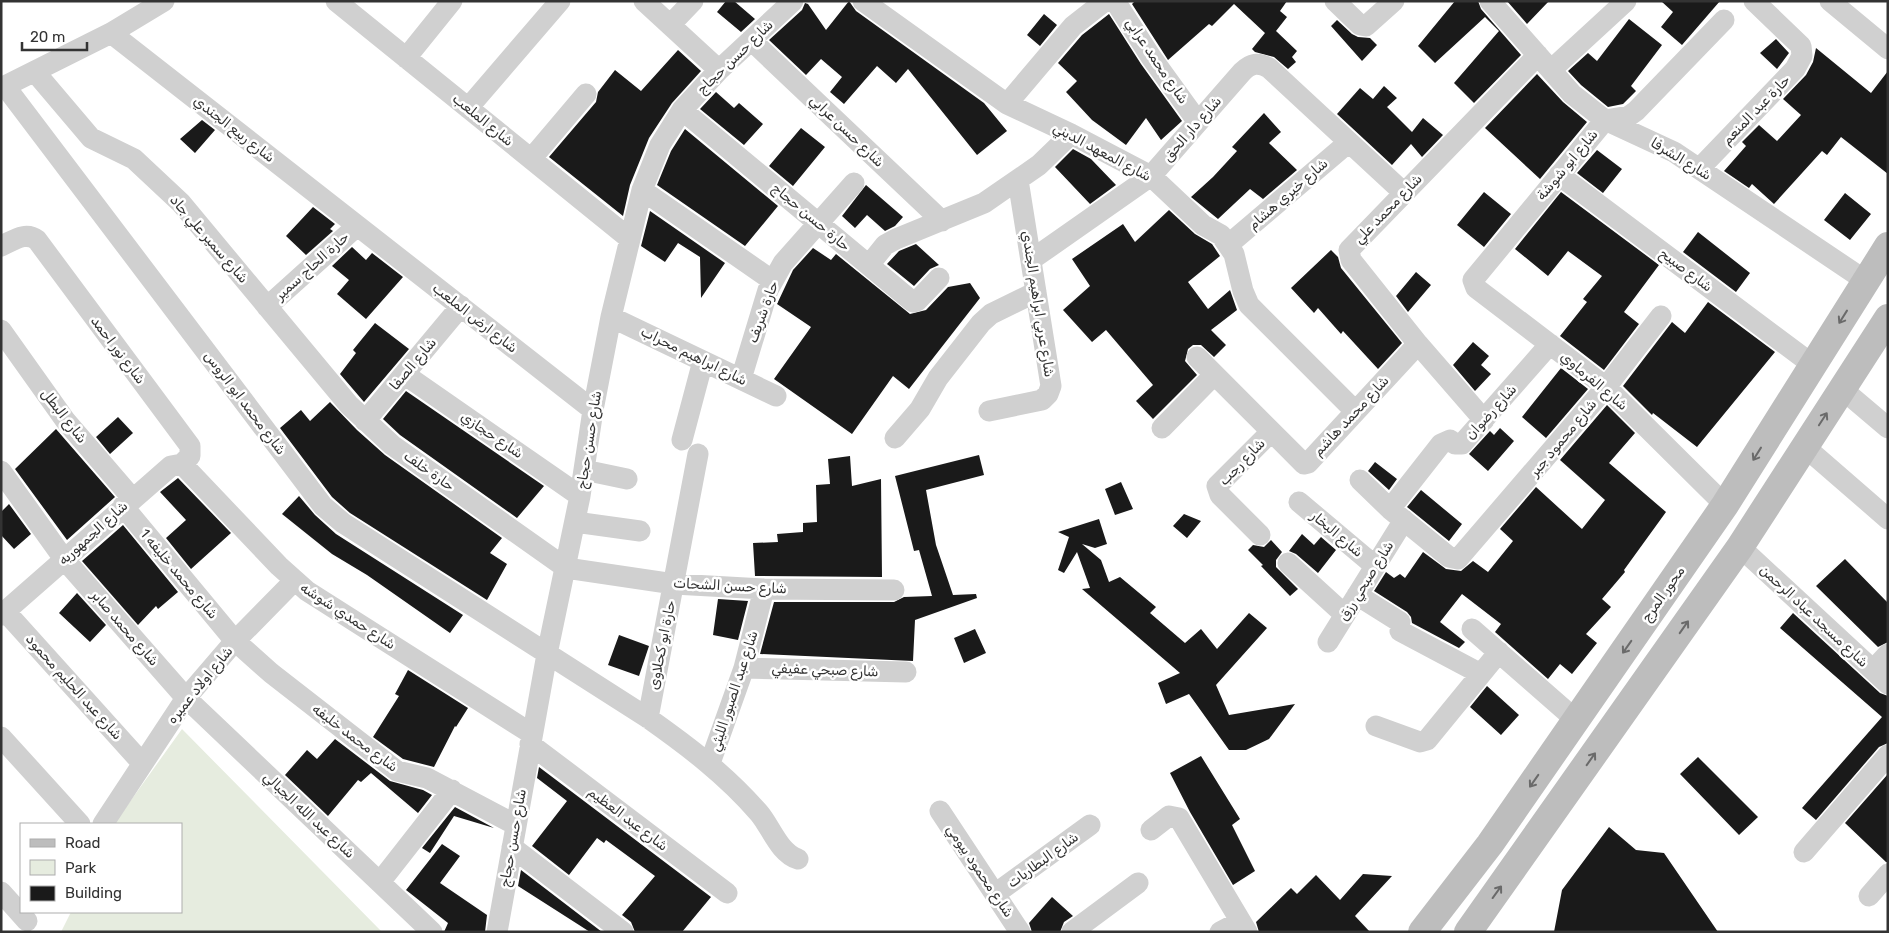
<svg xmlns="http://www.w3.org/2000/svg" width="1889" height="933" viewBox="0 0 1889 933" font-family="Rubik,'Noto Naskh Arabic',sans-serif">
<style>
.green{fill:#e6ecdf}
.building{fill:#1a1a1a}
.lines{fill:none;stroke-linecap:round;stroke-linejoin:round}
.street{stroke:#d0d0d0;stroke-width:21}
.secondary{stroke:#bdbdbd;stroke-width:28}
.oneway{stroke:#6a6a6a}
.labels{text-anchor:middle;dominant-baseline:central;stroke-width:5;stroke-linejoin:round;paint-order:stroke}
.street-label{font-size:14px;fill:#333;stroke:#fff}
</style>
<rect width="100%" height="100%" fill="#fff"/>
<!-- green -->
<path class="green" d="M182 729 382 932H61L71 912H181V824H114Z"/>
<!-- building -->
<path class="building" d="M726 1H734L755 19 741 32 717 12Z
M849 1 856 11 984 103 1007 131 977 155 908 69 896 83 877 66 844 104 830 92 842 77 821 59 806 75 769 40 802 10 805 3 808 4 826 30Z
M1135 1H1287L1280 11 1287 17 1276 31 1297 51 1292 57 1296 62 1288 69 1274 57 1255 52 1252 49 1265 33 1234 4 1212 26 1209 24 1168 60 1132 4Z
M1455 1H1478L1481 9 1521 55 1474 103 1454 83 1499 31 1485 17 1435 63 1418 46Z
M1507 1H1549L1527 24Z
M1661 1H1720L1682 45 1661 27 1673 12Z
M1044 14 1057 25 1040 46 1027 35Z
M1109 14 1141 64 1182 121 1161 140 1146 118 1126 145 1092 120 1066 92 1077 81 1058 63 1082 35Z
M1629 19 1662 45 1631 86 1636 91 1623 104 1608 107 1581 85 1568 71 1588 53 1597 61Z
M1337 20 1352 34 1358 37 1370 38 1377 45 1362 61 1331 26Z
M1776 39 1789 53 1777 69 1760 53Z
M1816 48 1871 93 1888 71V174L1841 137 1827 155 1822 151 1774 204 1752 184 1749 188 1724 171 1746 146 1742 142 1759 125 1777 141 1801 115 1783 99 1806 75 1813 62Z
M678 50 701 71 672 103 649 138 630 185 623 216 549 157 596 102 598 92 615 70 641 91Z
M1537 74 1563 102 1587 122 1540 179 1485 128Z
M1384 86 1397 98 1387 107 1412 132 1423 118 1443 135 1422 157 1411 144 1392 165 1337 114 1360 88 1373 99Z
M716 92 734 108 739 103 763 124 744 145 700 109Z
M1264 113 1281 132 1269 143 1297 170 1263 199 1250 189 1218 219 1191 197 1213 177 1237 151 1232 147Z
M202 120 215 130 195 153 180 139Z
M801 128 825 147 793 186 769 166Z
M685 129 778 206 745 246 657 185 671 151Z
M1073 149 1091 159 1116 185 1090 204 1055 167Z
M1597 150 1622 169 1603 193 1577 173Z
M866 185 903 217 895 226 885 231 867 215 855 228 842 216Z
M1484 192 1511 214 1484 247 1457 225Z
M1561 192 1659 265 1624 312 1639 324 1604 370 1560 336 1587 302 1583 299 1602 276 1568 251 1548 276 1515 249Z
M1845 193 1871 214 1850 240 1824 220Z
M313 207 335 224 330 229 333 231 306 255 286 236Z
M1169 210 1195 234 1212 244 1220 256 1188 282 1208 309 1230 290 1237 310 1211 330 1226 345 1214 357 1201 345H1193L1188 349 1185 361 1197 375 1153 419 1136 401 1153 385 1106 330 1092 342 1063 310 1090 286 1072 259 1123 224 1135 242Z
M650 211 725 263 701 298 700 257 678 243 665 262 641 246Z
M1698 232 1750 273 1736 292 1683 252Z
M916 244 939 265 930 269 914 286 887 264 899 251Z
M352 247 366 260 372 253 403 277 366 319 337 294 349 280 332 266Z
M813 248 831 260 836 254 910 314 926 310 948 287 970 283 980 298 909 389 893 376 852 434 774 379 811 327 777 304 793 270Z
M1331 250 1338 257 1341 268 1402 343 1378 369 1343 331 1341 334 1318 308 1314 313 1291 288Z
M1416 272 1431 285 1408 312 1396 296Z
M1708 302 1775 352 1697 447 1653 413 1652 415 1623 386 1672 322 1685 333Z
M375 323 409 349 364 402 340 374 356 353 353 350Z
M1473 342 1489 356 1481 365 1491 374 1475 391 1453 365Z
M1561 368 1588 389 1546 438 1522 417Z
M406 391 544 486 517 518 400 435 383 419Z
M330 402 357 430 385 455 502 538 490 553 507 564 487 600 350 513 332 497 280 428 301 410 310 421Z
M1607 405 1635 433 1609 463 1666 512 1624 570 1625 572 1602 599 1611 607 1586 634 1597 643 1572 674 1560 664 1548 679 1495 632 1501 624 1462 594 1440 622 1465 642 1459 648 1412 623 1411 617 1407 612 1374 591 1386 572 1394 578 1400 574 1405 578 1423 552 1446 569 1461 571 1473 561 1488 572 1513 541 1500 529 1536 487 1582 529 1605 500 1560 460Z
M118 417 133 433 110 454 96 437Z
M1500 428 1514 441 1488 471 1469 454 1490 431 1494 435Z
M56 429 115 497 67 540 15 469Z
M979 455 984 475 926 490 936 545 953 595 976 594 977 598 915 620 913 661 760 654 774 602H894L904 597 932 596 919 550 914 551 895 476Z
M850 456 852 486 881 479 882 577 755 576 753 543 778 542 777 534 803 532V523L817 522 816 485 830 484 828 459Z
M1375 462 1397 479 1389 490 1368 471Z
M178 478 231 533 191 569 166 538 186 520 160 492Z
M1121 482 1133 509 1115 515 1105 489Z
M1421 490 1462 524 1449 541 1407 507Z
M299 496 315 515 336 534 463 615 450 633 367 575 332 554 282 514Z
M9 504 31 534 14 549 1 535V512Z
M1184 514 1201 521 1187 538 1173 526Z
M1099 519 1107 544 1095 548 1082 544 1101 560 1109 582 1120 577 1156 607 1150 613 1185 643 1201 629 1217 649 1249 613 1267 628 1216 685 1229 715 1295 704 1269 739 1246 750H1229L1189 694 1166 704 1158 683 1180 673 1082 589 1090 588 1077 552 1064 573 1058 570 1069 537 1058 532Z
M123 525 178 592 158 609 156 606 138 625 82 561Z
M1302 534 1314 545 1321 537 1336 550 1318 573 1296 554 1289 551Z
M1271 540 1282 552 1276 560V567L1298 589 1290 596 1261 566 1263 565 1248 550 1253 545 1264 547Z
M1845 559 1888 603V642L1878 647 1816 586Z
M77 593 106 625 90 642 59 613Z
M718 599 748 601 738 640 713 635Z
M1793 613 1880 693 1888 696V743L1879 747 1816 820 1802 808 1882 717 1780 628Z
M975 629 986 653 964 663 954 638Z
M619 635 649 646 639 676 608 665Z
M408 670 468 708 456 727 455 726 434 767 403 759 373 737 399 696 395 694Z
M1487 686 1519 715 1501 735 1470 707Z
M335 739 390 781 423 790 432 795 418 813 371 773 361 782 358 780 328 816 285 775 307 750 317 759Z
M1201 756 1240 819 1232 825 1255 871 1233 885 1190 812 1170 773Z
M1698 757 1758 817 1739 835 1680 774Z
M539 767 711 897 682 932H635L631 922 622 915 655 876 606 840 604 843 597 838 569 875 532 846 567 801 537 778Z
M1888 774V862H1886L1845 823Z
M455 807 494 828 454 816 430 853 422 848Z
M1609 827 1636 850 1664 853 1718 932H1554L1562 890Z
M442 844 460 856 440 883 487 915 485 932H444L448 923 406 890Z
M521 870 602 932H590L518 886Z
M1363 874 1392 876 1355 916 1370 932H1259L1256 922 1291 888 1297 894 1316 875 1340 900Z
M1052 897 1073 916 1064 922 1060 932H1032L1029 923Z"/>
<g class="lines">
<!-- street -->
<path class="street" d="M336 1 630 239
M644 1 719 70
M863 1 1007 104 1071 134 1151 176 1203 225 1221 235 1234 254 1243 291 1249 305 1355 411
M1115 1 1151 57 1198 122
M1335 1 1360 25 1366 26 1394 1
M1490 1 1572 94 1605 120 1674 152 1866 281
M1830 1 1888 49
M1724 20 1636 111 1629 116 1605 120 1473 280 1476 288 1606 387 1725 505
M670 25 693 1
M111 33 593 410
M751 40 942 221
M406 58 452 1
M1551 70 1626 1
M35 72 91 138 134 159 181 203 349 405 392 445 566 568 674 584 764 589 894 590
M5 86 323 506 343 523 648 718C689 747 726 775 759 813 771 827 779 853 798 859
M1 88 111 33 164 1
M1007 104 1073 26 1105 1
M468 108 560 1
M682 110 913 302 917 301 939 278
M531 159 586 94
M1699 169 1795 69 1802 56 1801 46 1754 1
M1559 175 1813 365
M642 190 773 281
M1228 245 1349 142
M1 246C13 241 25 231 37 240L190 446V456L182 464
M1031 260 1151 176 1242 72C1251 63 1258 62 1269 68L1404 193
M869 265 885 245 896 239 984 203 1039 165 1071 134
M267 307 357 226
M611 317 776 396
M1 330 65 420 132 498
M1197 357 1304 464 1308 463 1418 344
M404 374 580 496
M741 379 768 290 783 263 854 183
M1842 389 1888 428
M989 411 1042 400 1048 394 1051 386 1018 180
M1484 420 1418 344 1351 260 1349 250 1538 55
M365 421 461 306
M1162 428 1214 375
M895 438 920 409 938 378 981 323 991 314 1036 292
M682 440 703 361
M1805 447 1888 519
M584 470 627 479
M1 471 64 559 186 698 432 932
M1360 480 1390 509 1449 557 1458 559 1606 387 1661 316
M1299 502 1375 566
M123 506 235 641 271 673 397 771 427 778 516 825
M1390 509 1441 444 1450 440 1455 444H1462L1550 344
M575 522 640 531
M1260 535 1220 495 1217 486 1270 433
M1740 547 1888 684
M1288 563 1345 615
M1357 595 1400 622
M5 611 142 763
M1 615 171 466 182 464 279 566 307 591 532 734
M1472 629 1576 720
M1400 631 1481 674
M1328 642 1404 520
M744 668 906 672
M1873 670 1888 654
M648 718 698 454
M1376 726 1420 742 1427 740 1499 652
M1 737 80 824
M530 744 727 893
M710 763 744 668 764 589
M940 811 1020 932
M103 824 186 698 235 641 294 581
M1151 830 1169 816 1179 818 1247 932
M512 847 623 932
M1804 852 1888 755
M380 882 452 790
M1 892 27 921
M995 894 1090 825
M1869 896 1888 874
M497 932 547 654 580 496 593 410 611 317 642 190 660 145 682 110 719 70 793 1
M1072 932 1138 883
M1220 932 1239 922"/>
<!-- secondary -->
<path class="secondary" d="M1422 932 1490 844 1725 505 1888 246
M1468 932 1740 547 1888 318"/>
</g>
<!-- one-way arrows -->
<defs><path id="oneway-shaft" d="M-6 0H5M1.5-3L5.5 0L1.5 3" fill="none" stroke-width="1.6" stroke-linecap="round" stroke-linejoin="round" transform="scale(1.25)"/></defs>
<g class="oneway">
<use href="#oneway-shaft" transform="translate(1843 317) rotate(122)"/>
<use href="#oneway-shaft" transform="translate(1823 419) rotate(-57)"/>
<use href="#oneway-shaft" transform="translate(1757 454) rotate(122)"/>
<use href="#oneway-shaft" transform="translate(1684 627) rotate(-55)"/>
<use href="#oneway-shaft" transform="translate(1627 647) rotate(125)"/>
<use href="#oneway-shaft" transform="translate(1591 759) rotate(-55)"/>
<use href="#oneway-shaft" transform="translate(1534 781) rotate(125)"/>
<use href="#oneway-shaft" transform="translate(1497 892) rotate(-54)"/>
</g>
<g class="labels">
<!-- street labels -->
<g class="street-label">
<text transform="translate(735 57) rotate(-44)">شارع حسن حجاج</text>
<text transform="translate(1157 61) rotate(56)">شارع محمد عرابي</text>
<text transform="translate(1756 110) rotate(-46)">حارة عبد المنعم</text>
<text transform="translate(483 120) rotate(39)">شارع الملعب</text>
<text transform="translate(234 129) rotate(38)">شارع ربيع الجندي</text>
<text transform="translate(1192 129) rotate(-49)">شارع دار الحق</text>
<text transform="translate(847 131) rotate(44)">شارع حسن عرابي</text>
<text transform="translate(1102 152) rotate(28)">شارع المعهد الديني</text>
<text transform="translate(1681 159) rotate(31)">شارع الشرفا</text>
<text transform="translate(1567 165) rotate(-50)">شارع ابو شوشة</text>
<text transform="translate(1288 194) rotate(-41)">شارع خيري هشام</text>
<text transform="translate(1388 209) rotate(-46)">شارع محمد علي</text>
<text transform="translate(811 217) rotate(40)">حارة حسن حجاج</text>
<text transform="translate(209 239) rotate(49)">شارع سمير علي جاد</text>
<text transform="translate(312 266) rotate(-42)">حارة الحاج سمير</text>
<text transform="translate(1686 270) rotate(37)">شارع صبيح</text>
<text transform="translate(1038 304) rotate(81)">شارع عربي ابراهيم الجندي</text>
<text transform="translate(763 312) rotate(-70)">حارة شريف</text>
<text transform="translate(475 318) rotate(38)">شارع ارض الملعب</text>
<text transform="translate(118 350) rotate(53)">شارع نور احمد</text>
<text transform="translate(694 356) rotate(26)">شارع ابراهيم محراب</text>
<text transform="translate(413 364) rotate(-50)">شارع الصفا</text>
<text transform="translate(1594 381) rotate(40)">شارع الفرماوي</text>
<text transform="translate(245 403) rotate(53)">شارع محمد ابو الروس</text>
<text transform="translate(1491 412) rotate(-48)">شارع رضوان</text>
<text transform="translate(64 416) rotate(52)">شارع البطل</text>
<text transform="translate(1351 416) rotate(-47)">شارع محمد هاشم</text>
<text transform="translate(492 435) rotate(34)">شارع حجازي</text>
<text transform="translate(1563 438) rotate(-50)">شارع محمود جبر</text>
<text transform="translate(589 440) rotate(-81)">شارع حسن حجاج</text>
<text transform="translate(1242 462) rotate(-46)">شارع رجب</text>
<text transform="translate(429 471) rotate(35)">حارة خلف</text>
<text transform="translate(93 533) rotate(-42)">شارع الجمهوريه</text>
<text transform="translate(1337 534) rotate(40)">شارع البخار</text>
<text transform="translate(179 574) rotate(50)">شارع محمد خليفه 1</text>
<text transform="translate(1366 581) rotate(-58)">شارع صبحي رزق</text>
<text transform="translate(730 586) rotate(3)">شارع حسن الشحات</text>
<text transform="translate(1663 594) rotate(-55)">محور المرج</text>
<text transform="translate(348 616) rotate(33)">شارع حمدي شوشه</text>
<text transform="translate(1814 616) rotate(43)">شارع مسجد عباد الرحمن</text>
<text transform="translate(125 628) rotate(49)">شارع محمد صابر</text>
<text transform="translate(662 645) rotate(-79)">حارة ابو كحلاوى</text>
<text transform="translate(825 670) rotate(2)">شارع صبحي عفيفي</text>
<text transform="translate(200 685) rotate(-51)">شارع اولاد عميره</text>
<text transform="translate(74 687) rotate(48)">شارع عبد الحليم محمود</text>
<text transform="translate(734 691) rotate(-72)">شارع عبد الصبور الليثي</text>
<text transform="translate(355 738) rotate(37)">شارع محمد خليفه</text>
<text transform="translate(309 815) rotate(43)">شارع عبد الله الجبالي</text>
<text transform="translate(628 819) rotate(37)">شارع عبد العظيم</text>
<text transform="translate(513 838) rotate(-80)">شارع حسن حجاج</text>
<text transform="translate(1043 860) rotate(-36)">شارع البطاريات</text>
<text transform="translate(980 871) rotate(56)">شارع محمود بيومي</text>
</g>
</g>
<!-- border -->
<rect width="1889" height="933" fill="none" stroke="#333333" stroke-width="5"/>
<!-- legend -->
<rect x="20" y="823" width="162" height="90" fill="#ffffff" stroke="#adadad"/>
<rect x="30" y="839" width="25" height="8" fill="#bdbdbd" stroke="#adadad"/>
<text x="65" y="848" font-size="15" fill="#333333">Road</text>
<rect x="30" y="860" width="25" height="15" fill="#e6ecdf" stroke="#adadad"/>
<text x="65" y="873" font-size="15" fill="#333333">Park</text>
<rect x="30" y="886" width="25" height="15" fill="#1a1a1a" stroke="#adadad"/>
<text x="65" y="898" font-size="15" fill="#333333">Building</text>
<!-- scale -->
<path d="M22 42v8h65v-8" fill="none" stroke="#333333" stroke-width="2.5"/>
<text x="30" y="42" font-size="15" fill="#333333" stroke="#ffffff" stroke-width="4" paint-order="stroke">20 m</text>
</svg>
